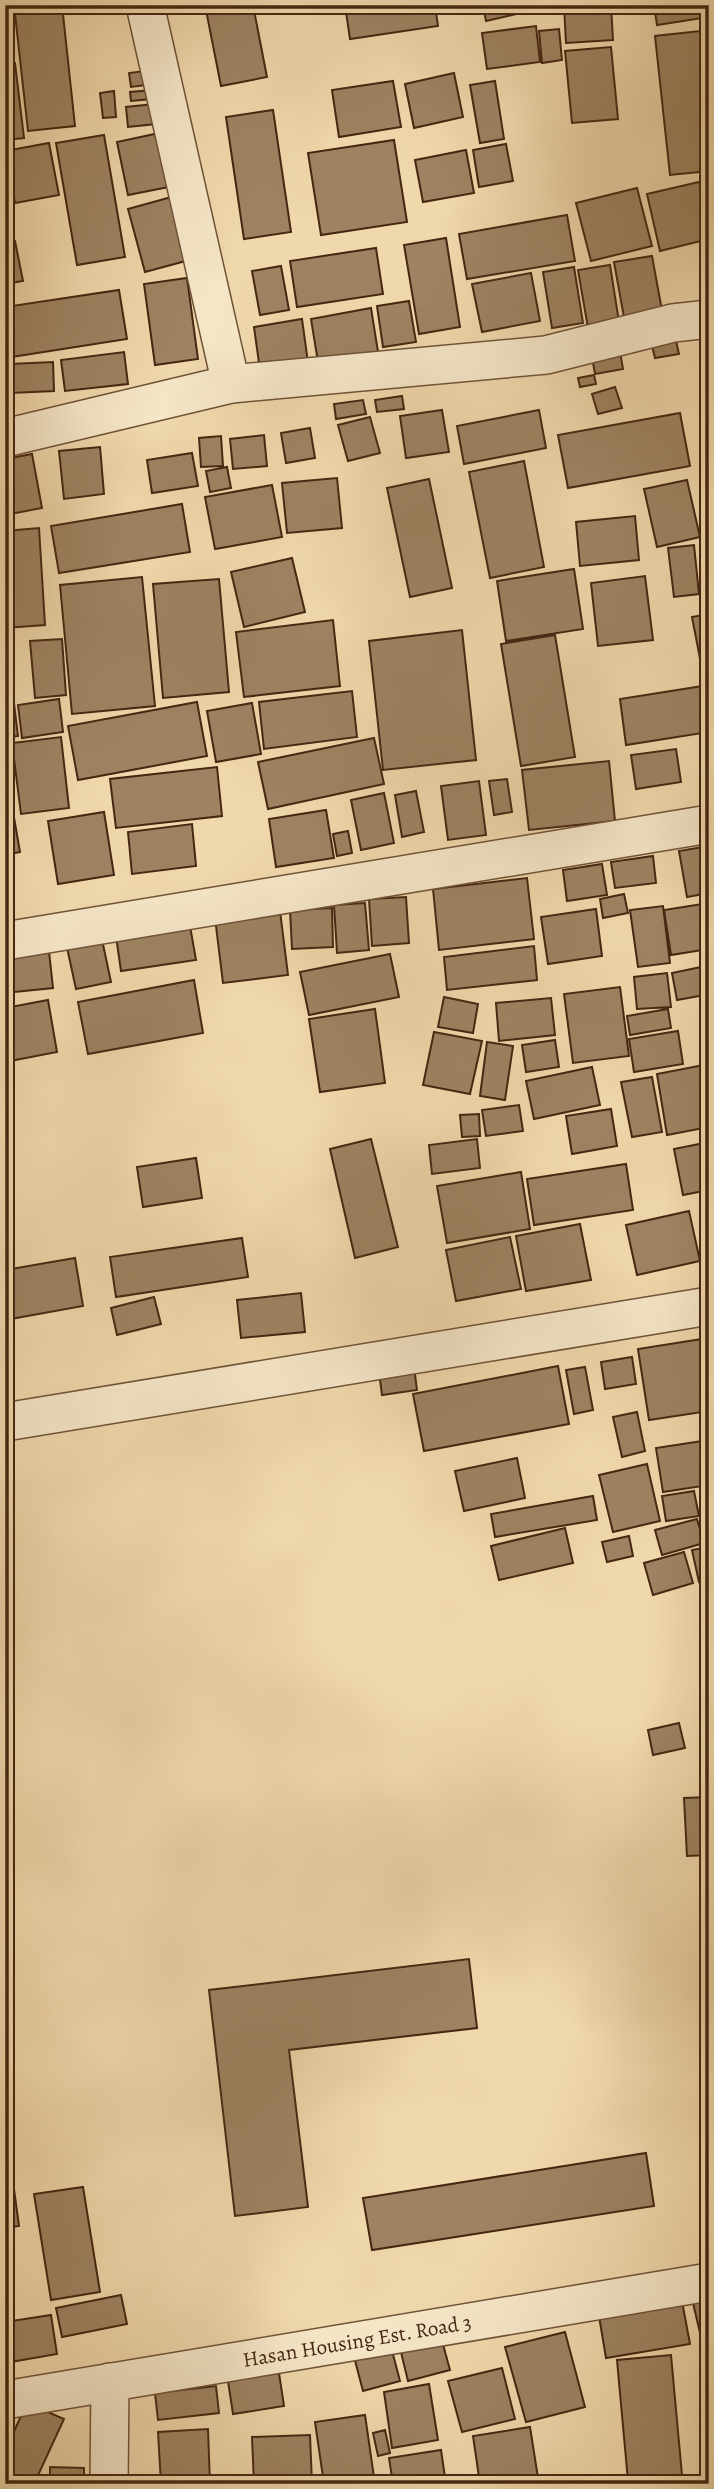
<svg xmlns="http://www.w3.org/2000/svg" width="714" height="2489" viewBox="0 0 714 2489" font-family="Alegreya,serif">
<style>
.building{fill:#9d8362;stroke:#452712;stroke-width:2}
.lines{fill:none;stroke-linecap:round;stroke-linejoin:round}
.street-casing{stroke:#705338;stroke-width:40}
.street{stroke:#f5e6c8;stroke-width:37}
.labels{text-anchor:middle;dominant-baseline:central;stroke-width:5;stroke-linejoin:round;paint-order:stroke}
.street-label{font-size:21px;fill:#452712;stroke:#f5e6c8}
</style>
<rect width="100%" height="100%" fill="#efd8ab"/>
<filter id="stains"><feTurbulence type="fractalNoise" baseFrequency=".00286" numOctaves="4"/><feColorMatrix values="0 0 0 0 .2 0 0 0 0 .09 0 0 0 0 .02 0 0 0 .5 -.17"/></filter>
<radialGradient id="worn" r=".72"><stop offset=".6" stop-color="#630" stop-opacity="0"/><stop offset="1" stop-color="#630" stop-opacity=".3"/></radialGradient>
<!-- building -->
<path class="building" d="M14 5H62L75 126 28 131Z
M205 5H253L267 77 221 86Z
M345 5H435L438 26 350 39Z
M483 5H537L538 9 486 21Z
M564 5H611L613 40 566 43Z
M654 5H709V17L657 25Z
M536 26 540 62 487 69 482 33Z
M559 29 562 60 542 63 539 31Z
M709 30V171L670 175 655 36Z
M611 47 618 119 572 123 565 51Z
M15 63 24 138 5 140V64Z
M152 70 154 84 131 87 129 73Z
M454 73 463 117 414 128 405 84Z
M393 81 401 127 339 137 332 90Z
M495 81 504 139 480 143 470 85Z
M152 90V99L131 101 130 92Z
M114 91 116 117 103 118 100 93Z
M154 104 156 124 128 127 126 107Z
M273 110 291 232 244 239 226 117Z
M164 132 174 186 128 195 117 142Z
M104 135 125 257 77 265 56 143Z
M394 140 407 222 321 235 308 153Z
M49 143 59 195 15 203 5 151Z
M506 144 513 181 479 187 473 150Z
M466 150 474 193 423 202 415 160Z
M699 182 709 221V239L660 251 647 194Z
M637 188 652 246 591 261 576 203Z
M175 196 193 259 145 272 128 209Z
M567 215 575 261 467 279 459 234Z
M446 238 460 327 419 334 404 245Z
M15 241 23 281 5 284V242Z
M376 248 383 294 297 307 290 261Z
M652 256 663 316 625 323 614 262Z
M610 265 619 322 588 328 578 270Z
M281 266 289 310 260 315 252 271Z
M574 267 583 323 552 328 543 272Z
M531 273 540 321 482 332 472 284Z
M187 278 198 359 155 365 144 284Z
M119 290 127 339 5 358V307Z
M409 301 416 342 383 347 377 306Z
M371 308 378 352 318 362 311 319Z
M302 319 308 363 260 370 254 327Z
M676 341 679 354 655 358 652 346Z
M124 352 128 384 65 391 61 360Z
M620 352 623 369 595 374 592 357Z
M53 362 54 391 11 393 10 364Z
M594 375 596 384 580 387 578 378Z
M615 387 622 408 598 414 592 394Z
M402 396 404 409 377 412 375 400Z
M363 400 366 414 336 419 334 404Z
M442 410 449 452 406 458 400 416Z
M539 410 546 448 464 464 457 426Z
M680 413 690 466 568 488 558 435Z
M370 417 380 453 348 461 338 425Z
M310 428 315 458 286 463 281 433Z
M264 435 267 466 233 469 230 439Z
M221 436 223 466 201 467 199 438Z
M100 447 104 494 64 499 59 451Z
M192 453 198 486 152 493 147 460Z
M32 454 42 508 5 515V459Z
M524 461 544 567 490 578 469 472Z
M227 467 231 488 210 492 206 471Z
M337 478 342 528 287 533 282 483Z
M429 479 452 588 410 597 387 488Z
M687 480 700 537 657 547 644 489Z
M272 485 282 537 215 549 205 497Z
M182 504 190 552 59 573 51 526Z
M635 516 639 560 580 566 576 522Z
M39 528 45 625 5 628V531Z
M709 539V583L703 540Z
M694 545 699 594 674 597 668 548Z
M292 558 305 612 244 627 231 572Z
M574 569 583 629 506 641 497 581Z
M645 576 653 640 598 646 591 583Z
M142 577 155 706 72 714 60 585Z
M219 579 229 692 163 698 153 584Z
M709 614V668L702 669 692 617Z
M333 620 340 686 244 697 236 632Z
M462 630 476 760 383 770 369 641Z
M555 635 575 757 521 766 501 644Z
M62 639 66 695 35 698 30 641Z
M9 656 14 681 5 683V657Z
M709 685V732L626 745 620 699Z
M12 687 18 736 5 738V688Z
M352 691 357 737 264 749 259 702Z
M59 699 63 732 22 738 18 705Z
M197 702 207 756 78 780 68 726Z
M252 703 261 754 216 762 207 711Z
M61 737 69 808 21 814 12 743Z
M374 738 384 784 268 809 258 762Z
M709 746V781L701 748Z
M676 749 681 782 636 789 631 755Z
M609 761 615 821 529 830 522 770Z
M217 767 222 816 116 828 110 779Z
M507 779 512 812 494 815 489 781Z
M479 781 486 835 448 840 441 786Z
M416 791 424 832 402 837 395 795Z
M384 793 394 843 361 850 351 800Z
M12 806 20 852 5 855V807Z
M326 810 334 858 276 867 269 819Z
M104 812 114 875 58 884 48 821Z
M192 824 196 866 132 874 128 832Z
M348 831 352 853 337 856 333 834Z
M709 846V893L687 897 679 851Z
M653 856 656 883 615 888 611 862Z
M602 864 607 895 567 901 563 870Z
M527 878 534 939 439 950 433 889Z
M624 894 628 913 603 918 600 899Z
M406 897 409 943 372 946 369 899Z
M365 903 369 950 337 953 334 905Z
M709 903V949L671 955 664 910Z
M663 906 670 963 638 967 630 910Z
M332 908 333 947 292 949 290 910Z
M596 909 602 956 548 964 541 917Z
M280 911 288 975 223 983 215 918Z
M190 926 196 960 121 971 116 936Z
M101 935 111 982 76 989 66 943Z
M48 942 53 988 5 993V946Z
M534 946 537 980 447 990 444 957Z
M390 954 399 997 309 1015 300 972Z
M701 967 705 995 677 1000 672 973Z
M667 973 671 1007 637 1009 634 977Z
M194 980 203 1033 88 1054 78 1002Z
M620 987 629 1056 573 1063 564 994Z
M444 997 478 1004 473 1033 438 1027Z
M551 998 555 1035 499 1041 496 1003Z
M48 1000 57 1052 5 1062V1008Z
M375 1009 385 1083 320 1092 309 1019Z
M668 1009 671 1028 630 1035 627 1016Z
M678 1031 683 1064 634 1072 629 1039Z
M434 1032 482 1041 470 1094 423 1085Z
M555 1040 559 1067 526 1072 522 1045Z
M487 1042 513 1046 505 1100 480 1096Z
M704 1065 709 1093V1127L667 1135 657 1074Z
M592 1067 600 1105 534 1119 526 1081Z
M652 1077 662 1132 632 1137 621 1082Z
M519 1105 523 1131 486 1136 482 1110Z
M611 1109 617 1146 572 1154 566 1116Z
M479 1114 480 1136 462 1137 460 1115Z
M371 1139 398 1247 355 1258 330 1149Z
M477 1139 480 1168 432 1174 429 1145Z
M709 1142V1190L683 1195 674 1149Z
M196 1158 202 1198 143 1207 137 1167Z
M626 1164 633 1210 534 1225 527 1179Z
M521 1172 530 1229 447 1243 437 1186Z
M689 1211 700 1261 637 1275 626 1225Z
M580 1224 591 1280 526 1291 516 1236Z
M510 1237 521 1289 456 1301 446 1250Z
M242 1238 248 1277 116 1297 110 1257Z
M75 1258 83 1306 5 1320V1270Z
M301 1293 305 1332 241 1338 237 1300Z
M154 1297 161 1324 117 1335 111 1308Z
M702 1339 709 1387V1411L649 1420 638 1349Z
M632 1357 636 1384 605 1389 601 1362Z
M558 1366 569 1424 424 1451 413 1394Z
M414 1367 417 1390 382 1395 379 1372Z
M585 1367 593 1410 574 1414 566 1370Z
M637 1412 645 1451 622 1457 613 1417Z
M709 1440V1485L663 1492 656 1448Z
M517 1458 525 1498 464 1511 455 1471Z
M647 1464 660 1521 613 1532 599 1475Z
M694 1491 699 1516 666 1521 662 1496Z
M593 1496 597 1520 495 1537 491 1514Z
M697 1519 704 1543 662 1555 655 1530Z
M565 1528 573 1563 499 1580 491 1546Z
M629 1536 633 1556 607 1562 602 1542Z
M709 1547V1580L699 1582 692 1550Z
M684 1552 693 1583 653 1595 644 1563Z
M679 1723 685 1748 653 1755 648 1730Z
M709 1797V1855L687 1856 684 1798Z
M469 1959 477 2028 289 2050 308 2207 235 2216 209 1990Z
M709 1981V2020L700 1983Z
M646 2153 654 2206 372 2250 363 2198Z
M5 2167H11L19 2226 5 2228Z
M83 2187 100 2292 51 2300 34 2194Z
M5 2264 13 2309 5 2311Z
M121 2295 127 2324 62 2337 56 2308Z
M681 2296 690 2344 606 2358 598 2310Z
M709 2300V2335L701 2337 693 2303Z
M51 2315 57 2354 5 2363V2322Z
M565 2332 585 2407 526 2422 505 2347Z
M441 2337 450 2370 408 2381 400 2348Z
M390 2343 400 2381 363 2391 353 2353Z
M671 2355 682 2475 628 2481 617 2360Z
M502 2368 515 2419 462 2432 448 2381Z
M279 2373 284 2406 233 2414 228 2381Z
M429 2384 438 2440 392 2448 384 2392Z
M216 2386 219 2413 158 2420 155 2393Z
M27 2403 64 2419 34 2484 5 2473V2451Z
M365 2415 375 2484H324L315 2422Z
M530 2427 539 2484H480L473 2436Z
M208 2429 210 2484H161L158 2432Z
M385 2430 390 2453 378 2456 373 2433Z
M310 2435 312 2484H254L252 2437Z
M441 2450 446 2484H393L389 2458Z
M50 2467 84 2468V2484H50Z"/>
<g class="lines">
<!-- street casing -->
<g class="street-casing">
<g id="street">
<path d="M145 5 231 384"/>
<path d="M5 438 231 384 546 355 673 323 709 319"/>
<path d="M5 941 709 824"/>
<path d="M5 1422 709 1306"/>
<path id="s1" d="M5 2400 709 2282"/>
<path d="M109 2484 110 2382"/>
</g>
</g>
<!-- street -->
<use href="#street" class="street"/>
</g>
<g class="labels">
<!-- street labels -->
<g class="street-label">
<text stroke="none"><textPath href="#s1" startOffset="357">Hasan Housing Est. Road 3</textPath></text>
</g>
</g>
<!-- margin -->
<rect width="714" height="2489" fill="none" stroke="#efd8ab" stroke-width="28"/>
<rect x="7" y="7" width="700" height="2475" fill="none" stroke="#452712" stroke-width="3.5"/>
<rect x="14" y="14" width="686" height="2461" fill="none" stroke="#452712" stroke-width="2"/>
<rect width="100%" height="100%" filter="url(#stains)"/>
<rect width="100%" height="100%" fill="url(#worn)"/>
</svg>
